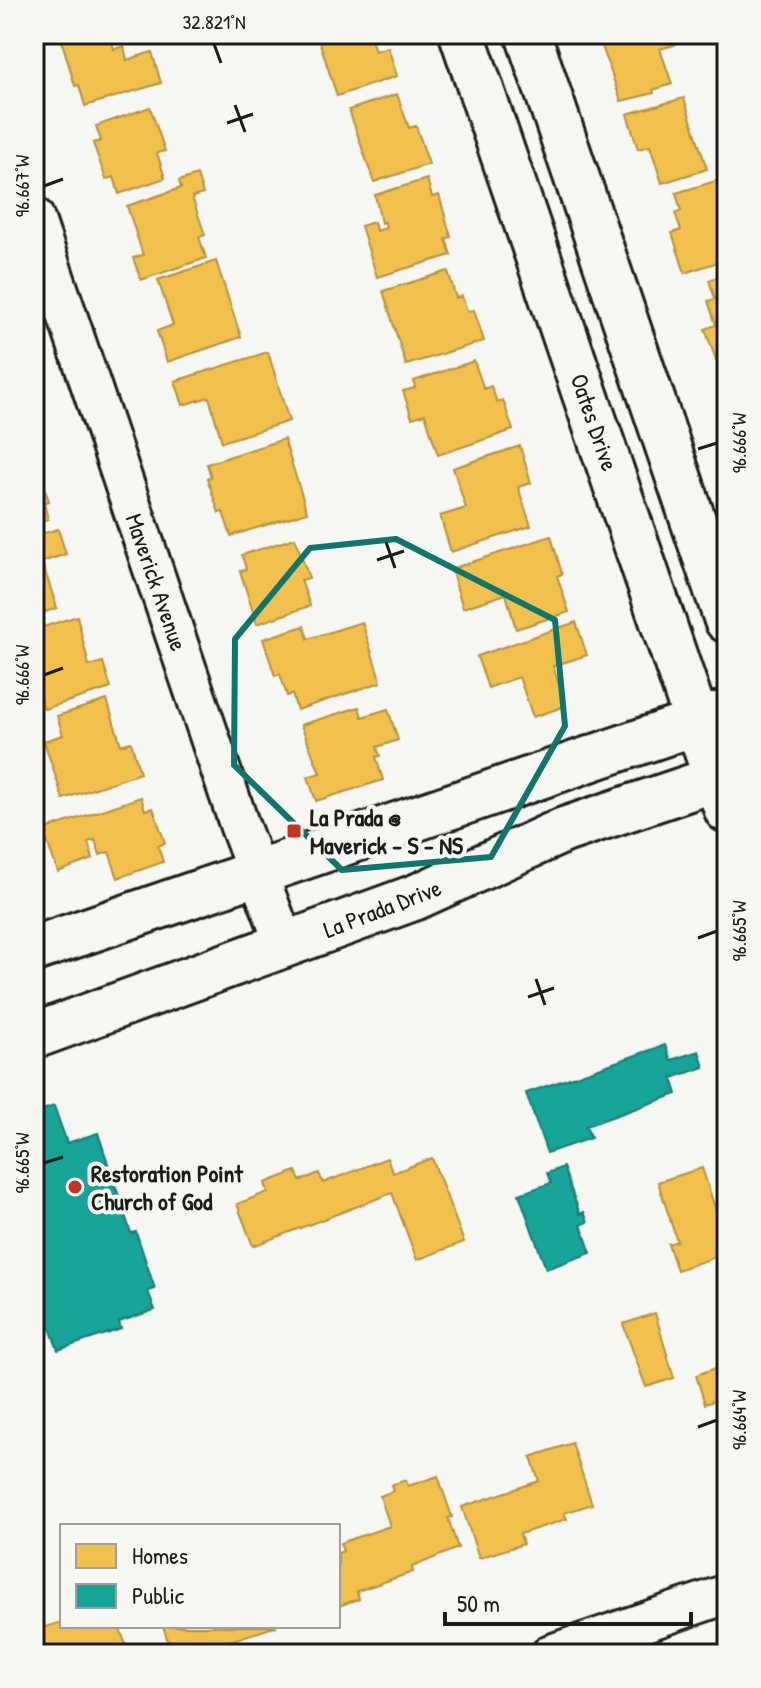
<svg xmlns="http://www.w3.org/2000/svg" width="761" height="1688" viewBox="0 0 761 1688" font-family="'Patrick Hand',sans-serif">
<style>
.homes{fill:#f2c14e;stroke:#b2903f;stroke-width:2}
.public{fill:#17a398;stroke:#187a73;stroke-width:2}
.lines{fill:none;stroke-linecap:round;stroke-linejoin:round}
.street-casing{stroke:#1c1c1c;stroke-width:44}
.secondary-casing{stroke:#1c1c1c;stroke-width:50}
.street{stroke:#f6f6f2;stroke-width:38}
.secondary{stroke:#f6f6f2;stroke-width:44}
.marked{fill:none;stroke:#0f766e;stroke-width:6;stroke-linejoin:round}
.ticks{fill:none;stroke:#1c1c1c;stroke-width:3}
.poi-dot{fill:#c8321e;stroke:#f6f6f2;stroke-width:3}
.labels{text-anchor:middle;dominant-baseline:central;stroke-width:8;stroke-linejoin:round;paint-order:stroke}
.street-label{font-size:24px;fill:#1c1c1c;stroke:#f6f6f2}
.poi-label{font-size:24px;font-weight:bold;fill:#1c1c1c;stroke:#f6f6f2;text-anchor:start}
.neatline{fill:none;stroke:#1c1c1c;stroke-width:3}
.ticks-label{font-size:20px;text-anchor:middle;fill:#1c1c1c}
</style>
<rect width="100%" height="100%" fill="#f6f6f2"/>
<filter id="ink" filterUnits="userSpaceOnUse"><feTurbulence type="fractalNoise" baseFrequency=".0125" numOctaves="2"/><feDisplacementMap in="SourceGraphic" scale="16" xChannelSelector="R" yChannelSelector="G"/><feConvolveMatrix kernelMatrix="1 2 1 2 8 2 1 2 1" color-interpolation-filters="sRGB"/></filter>
<g filter="url(#ink)">
<!-- homes -->
<path class="homes" d="M64 34H110L114 49 124 46 127 60 152 52 161 83 85 106 79 85 75 86 60 35Z
M317 34H369L375 51 388 47 397 76 337 96Z
M608 34H671L674 45 660 49 672 84 653 90 654 93 621 101 601 43 610 41Z
M397 94 409 128 416 126 429 164 374 182 349 110Z
M684 98 707 169 662 183 650 146 638 149 627 114Z
M150 107 165 151 157 153 165 178 119 194 114 177 106 179 93 143 101 141 96 126Z
M197 175 203 194 192 197 205 235 199 237 206 258 141 280 133 258 143 255 127 206 181 188 179 181Z
M427 179 432 197 439 195 451 237 446 239 451 255 377 277 361 226 374 222 376 231 386 228 385 222 381 223 375 195Z
M719 180 727 204V259L685 273 672 233 681 230 675 213 681 211 676 193Z
M216 261 241 337 167 362 157 331 173 325 158 280Z
M448 271 456 298 462 296 467 311 474 310 484 341 406 365 383 291Z
M727 273V356L716 360 705 329 716 325 708 301 715 299 709 280Z
M268 352 289 421 222 442 209 397 183 405 175 381Z
M474 361 484 389 491 386 497 402 503 400 513 430 438 455 425 414 412 418 403 391 415 388 414 381Z
M284 439 307 512 231 536 223 512 219 513 207 478 211 477 207 464Z
M520 446 531 483 518 487 531 526 451 552 440 516 466 508 453 468Z
M36 463 49 501 44 503 48 519 34 523V464Z
M58 529 66 554 42 562 57 608 34 616V536Z
M551 536 562 574 557 576 569 612 516 629 506 594 463 608 451 569Z
M295 538 309 578 301 580 310 606 257 624 240 571 246 569 242 555Z
M77 616 89 666 103 662 111 688 44 709 36 685 34 686V630Z
M362 622 381 682 297 710 292 694 287 696 280 674 275 676 263 639 304 626 308 639Z
M576 622 587 655 553 666 566 706 533 717 519 677 488 688 477 656Z
M107 700 121 745 131 742 140 773 63 799 44 741 63 735 57 716Z
M359 707 362 717 388 709 398 740 377 747 380 756 376 757 383 780 316 801 308 777 320 773 301 725Z
M141 797 145 810 153 808 165 843 158 846 163 862 118 878 109 852 100 855 95 840 88 842 93 859 58 872 43 830Z
M387 1158 393 1173 432 1158 464 1242 417 1260 392 1193 253 1246 237 1204 268 1192 265 1183 296 1171 300 1181 319 1173 323 1183Z
M702 1168 719 1220 727 1217V1253L677 1270 668 1244 677 1241 658 1182Z
M655 1313 674 1378 646 1387 623 1324Z
M727 1364V1411L723 1398 705 1404 696 1375Z
M572 1443 592 1504 564 1513 567 1519 520 1534 523 1544 479 1558 462 1507 539 1481 531 1457Z
M438 1476 452 1517 448 1518 458 1548 412 1567 413 1572 357 1591 359 1599 338 1606V1553L343 1551 340 1543 390 1526 380 1496 393 1491 391 1485 406 1480 408 1486Z
M62 1622V1626H76L77 1630 88 1626H119L129 1654H34V1630Z
M163 1626H277L189 1654H172Z"/>
<!-- public -->
<path class="public" d="M665 1045 671 1060 699 1051 704 1067 672 1078 677 1094 586 1126 591 1138 547 1153 526 1093Z
M54 1106 67 1143 98 1133 131 1233 136 1232 155 1289 148 1291 155 1310 119 1322 121 1329 58 1350 42 1306 34 1309V1289L36 1288 34 1282V1113Z
M563 1167 580 1214 584 1212 588 1222 581 1225 591 1253 546 1269 519 1194 551 1183 547 1173Z"/>
<g class="lines">
<!-- street casing -->
<g class="street-casing">
<path id="street" d="M34 217 240 827 285 945
M551 1654 727 1594"/>
</g>
<!-- secondary casing -->
<g class="secondary-casing">
<path id="secondary" d="M462 34 727 810
M528 34 727 620
M34 949 727 712
M34 1036 416 897 564 830 727 775"/>
</g>
<!-- street -->
<use href="#street" class="street"/>
<!-- secondary -->
<use href="#secondary" class="secondary"/>
</g>
</g>
<!-- marked area -->
<path class="marked" d="M396 539 555 620 565 726 491 857 342 870 234 765 235 639 310 548Z"/>
<!-- ticks -->
<path class="ticks" d="M214 44 221 63M235 105 245 132M227 123 253 114M44 186 63 179M698 449 717 443M386 542 395 568M377 560 404 551M44 675 63 668M698 938 717 931M536 979 545 1005M528 997 554 988M44 1163 63 1157M698 1427 717 1420"/>
<!-- markers -->
<g class="poi-dot">
<rect x="286" y="823" width="16" height="16" rx="4"/>
<circle cx="75" cy="1187" r="8"/>
</g>
<g class="labels">
<!-- street labels -->
<g class="street-label">
<text transform="translate(595 422) rotate(71)">Oates Drive</text>
<text transform="translate(157 582) rotate(71)">Maverick Avenue</text>
<text transform="translate(382 908) rotate(-21)">La Prada Drive</text>
</g>
<!-- poi labels -->
<g class="poi-label">
<text x="310" y="817">La Prada @<tspan x="310" dy="28">Maverick - S - NS</tspan></text>
<text x="91" y="1173">Restoration Point<tspan x="91" dy="28">Church of God</tspan></text>
</g>
</g>
<!-- margin -->
<rect width="761" height="1688" fill="none" stroke="#f6f6f2" stroke-width="88"/>
<!-- legend -->
<rect x="60" y="1524" width="280" height="104" fill="#f6f6f2" stroke="#9f9f9c" stroke-width="2"/>
<rect x="76" y="1544" width="40" height="24" fill="#f2c14e" stroke="#9f9f9c" stroke-width="2"/>
<text x="132" y="1564" font-size="24" fill="#1c1c1c">Homes</text>
<rect x="76" y="1584" width="40" height="24" fill="#17a398" stroke="#9f9f9c" stroke-width="2"/>
<text x="132" y="1604" font-size="24" fill="#1c1c1c">Public</text>
<!-- scale -->
<path d="M445 1612v12h246v-12" fill="none" stroke="#1c1c1c" stroke-width="4"/>
<text x="457" y="1612" font-size="24" fill="#1c1c1c" stroke="#f6f6f2" stroke-width="6" paint-order="stroke">50 m</text>
<rect x="44" y="44" width="673" height="1600" class="neatline"/>
<g class="ticks-label">
<text x="214" y="29">32.821°N</text>
<text transform="translate(22 186) rotate(-90)" y="7">96.667°W</text>
<text transform="translate(739 443) rotate(-90)" y="7">96.666°W</text>
<text transform="translate(22 675) rotate(-90)" y="7">96.666°W</text>
<text transform="translate(739 931) rotate(-90)" y="7">96.665°W</text>
<text transform="translate(22 1163) rotate(-90)" y="7">96.665°W</text>
<text transform="translate(739 1420) rotate(-90)" y="7">96.664°W</text>
</g>
</svg>
